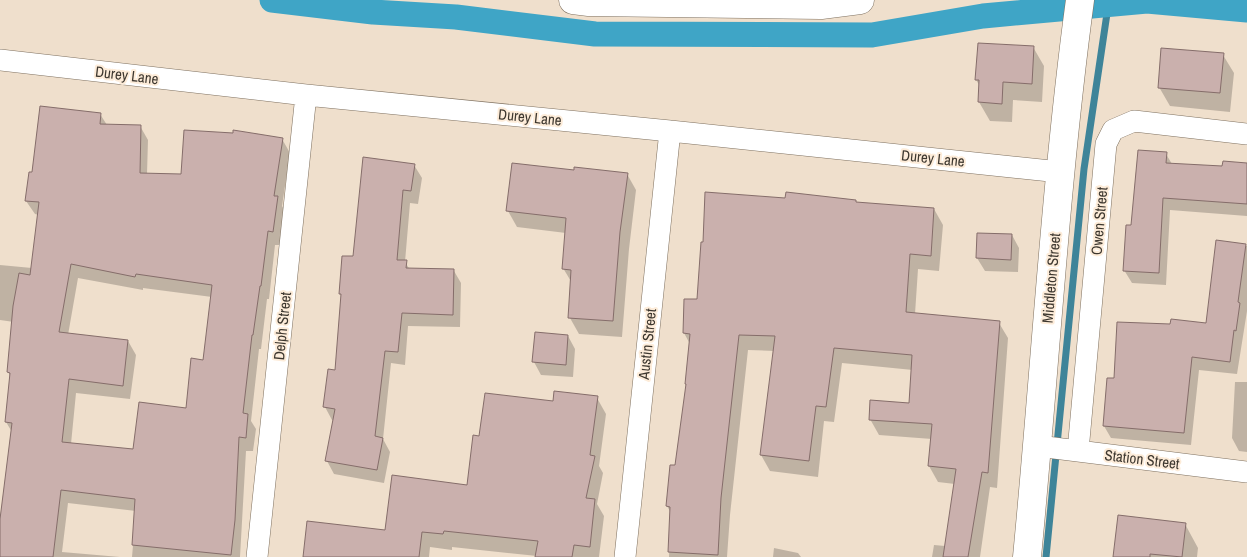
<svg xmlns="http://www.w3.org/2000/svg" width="1247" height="557" viewBox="0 0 1247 557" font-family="'Archivo Narrow',sans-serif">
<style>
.shadow{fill:#0003;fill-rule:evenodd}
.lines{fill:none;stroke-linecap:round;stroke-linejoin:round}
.stream{stroke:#3e8499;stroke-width:7}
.canal{stroke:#3fa5c6;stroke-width:25}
.building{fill:#cab0ad;stroke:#856d6a;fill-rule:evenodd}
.street-casing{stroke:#7f7160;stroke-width:22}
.secondary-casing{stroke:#7f7160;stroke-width:29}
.street{stroke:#fff;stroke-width:21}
.secondary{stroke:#fff;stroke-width:28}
.labels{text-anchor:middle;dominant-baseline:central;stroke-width:4;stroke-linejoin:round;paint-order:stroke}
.street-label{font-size:15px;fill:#3d372f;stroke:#fdecd9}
</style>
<rect width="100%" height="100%" fill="#efdfcc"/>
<!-- shadow -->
<path class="shadow" d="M1033 47 1044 66 1042 102 1013 100 1012 122 990 121 979 102 980 86 976 80Z
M1223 55 1234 73 1230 112 1170 106 1159 87Z
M100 114 107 125 140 126 148 140 147 174 182 176 282 139 290 153 282 206 285 211 281 245H275L269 299H267L261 349H259L251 421 256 429 253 451H246L240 557H132L136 511 68 503 62 552 120 557H0V529L12 432 6 422 11 377 8 372 14 322 0 320V265L32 268 39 215 35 214 26 201 33 174ZM78 278 143 290V288L212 297 204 361 187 409 134 451 71 444 76 393 130 399 136 355 128 341 68 335Z
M1166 154 1172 164 1223 167 1247 164V216L1170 210 1166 285 1132 283 1124 270 1132 227Z
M414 165 422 178 418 204 410 203 405 262 410 270 454 271 461 283 460 327 408 326 405 365 391 363 383 439 390 452 384 483 334 474 327 461 334 420H332L325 407 336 371 342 297 340 294 343 257 354 258Z
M575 171 627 174 636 190 629 249 622 337 579 334 570 318 572 283 563 268 566 233 517 227 508 211Z
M857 204 934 209 943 225 939 271 918 269 915 314 999 323 1008 338 997 488 990 487 980 557H932L934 545 945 546 955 484 938 482 929 466 932 439 879 435 870 419 910 405 913 370 842 363 834 422 824 421 818 477 770 471 761 455 775 351 748 350 730 515 727 557H669L671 513 667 506 676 467 687 385 690 344 684 333 698 301Z
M1012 235 1019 248 1018 272 985 271 977 258Z
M1217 241 1247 246V311L1237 374 1199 370 1191 445 1111 438 1104 426 1115 379 1171 326 1207 324Z
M568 336 575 349 573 377 541 375 534 362Z
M1235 382H1247V452L1239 451 1232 438Z
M597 398 606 414 599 466 603 473 597 504 604 516 599 557H537V556L452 547V550L430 547 429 557H304L386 532 468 486 480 438 554 402Z
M1185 524 1198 548 1197 557H1115Z
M774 548 798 553 801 557H773Z"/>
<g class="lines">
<!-- stream -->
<path class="stream" d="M1046 557 1084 169 1109 0"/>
<!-- canal -->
<path class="canal" d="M272 0 373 12 456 17 595 34 872 35 983 16 1147 1 1247 10"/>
</g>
<!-- building -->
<path class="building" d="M978 43 1034 46 1032 84 1003 82 1002 104 978 102 979 80H975Z
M1161 48 1224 53 1220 93 1158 88Z
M40 106 101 113 100 124 141 125 140 173 181 174 184 130 233 133V130L283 138 274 196H278L273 232 268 231 261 286H260L253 335H252L243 413 248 414 246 438 239 437 235 520 231 555 132 545 135 499 61 490 53 557H0V519L12 423 5 422 10 373 7 372 13 306 19 273 30 275 39 202 25 201 29 172H32ZM71 264 135 277 136 274 212 285 203 360 191 358 186 408 139 402 133 449 62 442 69 379 123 386 128 340 59 332Z
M1138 150 1167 152 1166 163 1222 166 1223 161 1247 163V204L1163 198 1159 273 1123 271 1126 225H1131Z
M363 157 415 164 411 191 403 190 397 260H407L406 268 454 269 453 315 402 313 398 352 385 351 375 436 383 438 377 470 325 461 335 409 323 407 328 369 335 370 341 294H339L342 256H353Z
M512 163 574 170V167L628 173 620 232 613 321 568 318 571 270 562 269 566 218 506 211Z
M705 192 785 198 786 192 856 200V202L934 208 931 256 910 254 906 312 1000 321 988 473 982 472 968 557H943L956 469 928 466 932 424 869 420 870 400 909 403 912 355 834 348 826 407 816 406 809 461 760 455 775 336 739 335 721 498 718 555 668 552 670 507 666 506 670 465H675L686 384H685L690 334 683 333 684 299H697L701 242H703Z
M977 233 1012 234 1011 260 976 258Z
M1216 240 1246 244 1238 302 1240 303 1236 331 1234 330 1230 362 1192 357 1184 433 1103 426 1107 378H1114L1117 322 1170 324 1171 319 1206 323Z
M535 332 568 335 566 365 532 362Z
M554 391 598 396 590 455 595 456 586 498 595 499 590 547 574 545 572 557H535L538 541 444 531 443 534 422 532 419 557H303L307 521 385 530 392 475 467 485 473 435 479 436 485 393 553 401Z
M1118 515 1186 523 1182 557 1150 554V557H1113Z"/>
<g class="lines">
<!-- street casing -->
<g class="street-casing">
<path id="street" d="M0 60 306 95 670 131 1060 172
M1038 446 1247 472
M1078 451 1106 144 1113 130 1134 121 1247 134
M257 557 306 95
M625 557 670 131"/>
</g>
<!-- secondary casing -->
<g class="secondary-casing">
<path id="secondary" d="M573 0 589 2 821 5 860 0
M1027 557C1045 371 1055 185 1080 0"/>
</g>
<!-- street -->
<use href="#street" class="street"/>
<!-- secondary -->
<use href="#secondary" class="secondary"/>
</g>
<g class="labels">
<!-- street labels -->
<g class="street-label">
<text transform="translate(127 75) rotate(7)">Durey Lane</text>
<text transform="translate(530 117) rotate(6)">Durey Lane</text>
<text transform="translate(933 158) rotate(6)">Durey Lane</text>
<text transform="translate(1099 221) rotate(-85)">Owen Street</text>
<text transform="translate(1051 278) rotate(-85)">Middleton Street</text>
<text transform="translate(282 326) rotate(-84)">Delph Street</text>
<text transform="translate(647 344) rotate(-84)">Austin Street</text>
<text transform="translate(1142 459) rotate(7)">Station Street</text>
</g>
</g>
</svg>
